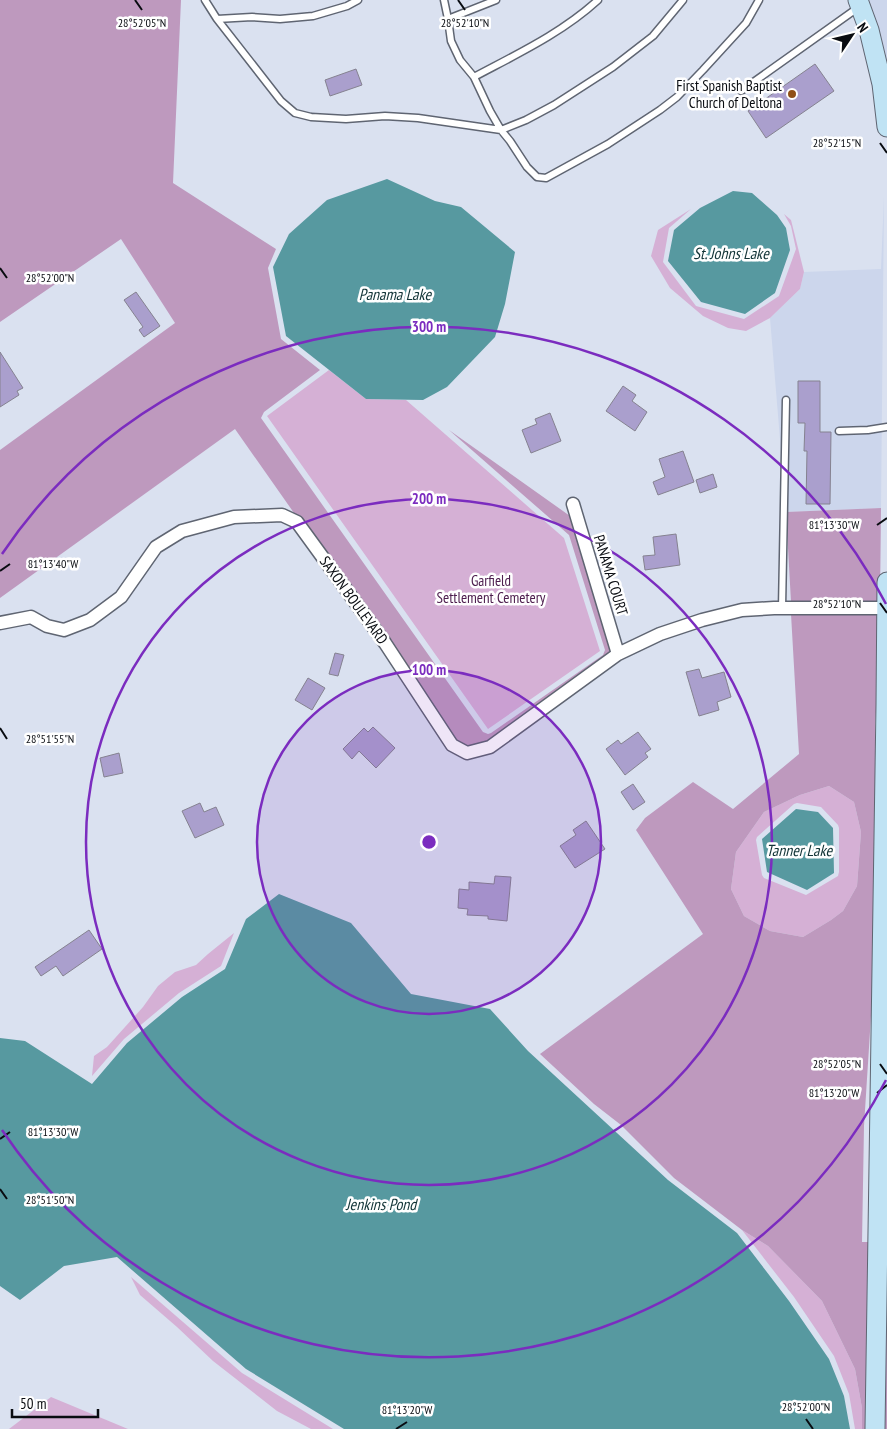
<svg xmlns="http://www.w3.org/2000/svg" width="887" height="1429" viewBox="0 0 887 1429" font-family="'PT Sans Narrow',sans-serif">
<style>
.built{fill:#ccd6ec}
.green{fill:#d5b0d5;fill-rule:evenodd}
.forest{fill:#be99be;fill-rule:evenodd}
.water{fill:#5799a0}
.building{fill:#aa9fcd;stroke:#858290}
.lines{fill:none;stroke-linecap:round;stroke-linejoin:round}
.lane-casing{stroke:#5f6572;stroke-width:9}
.street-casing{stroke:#5f6572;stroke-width:15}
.secondary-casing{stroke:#5f6572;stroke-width:21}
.lane{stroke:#fff;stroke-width:6}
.street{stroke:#fff;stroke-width:12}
.secondary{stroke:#c0e3f4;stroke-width:19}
.ticks{fill:none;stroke:#090c11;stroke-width:2}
.ring{fill:none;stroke:#7b2cbf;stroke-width:2.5}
.poi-dot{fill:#8f5017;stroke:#fff;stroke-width:2}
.labels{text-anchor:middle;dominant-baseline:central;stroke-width:5;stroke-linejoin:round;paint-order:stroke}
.poi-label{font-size:15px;fill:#090c11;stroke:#fff;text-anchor:end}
.street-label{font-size:15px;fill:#090c11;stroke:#fff}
.park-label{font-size:15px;fill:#4f2050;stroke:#fff}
.water-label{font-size:16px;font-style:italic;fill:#113336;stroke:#fff}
.ticks-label{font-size:12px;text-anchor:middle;fill:#090c11;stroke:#fff;stroke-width:5;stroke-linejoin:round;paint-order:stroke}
.centre{fill:#7b2cbf;stroke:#fff;stroke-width:2.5}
.ring-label{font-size:15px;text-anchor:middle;font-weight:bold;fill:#7b2cbf;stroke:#fff;stroke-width:5;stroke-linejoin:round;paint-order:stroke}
</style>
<rect width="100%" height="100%" fill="#dae1f0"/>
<!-- built -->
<path class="built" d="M865 0H887V74Z
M884 197 881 508 786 512 770 318 800 289 804 272 881 269Z"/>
<!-- green -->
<path class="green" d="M691 209 669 228 663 262 696 306 744 319 779 296 796 249 791 226 784 214 791 220 804 272 800 289 770 318 746 331 728 328 703 316 670 288 651 256 658 230Z
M329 370 366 399 406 400 564 538 600 651 488 729 267 416Z
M829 786 854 802 861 832 857 886 843 911 831 920 803 937 770 931 744 916 731 889 736 852 764 812 800 795ZM797 803 821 807 838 825 839 828V872L838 876 806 895 764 878 762 875 756 840 757 837 794 804Z
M234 933 221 966 179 993 124 1039 92 1076 94 1056 107 1047 143 1007 158 986 175 972 196 965 208 954Z
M742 1230 768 1246 822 1301 855 1369 862 1408V1429H855L849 1394 834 1356 794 1297Z
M131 1277 242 1373 333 1429H311L277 1411 213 1361 177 1327 140 1295Z
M51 1397 128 1429H9Z"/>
<!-- forest -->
<path class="forest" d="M0 0H181L173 183 276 249 268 268 281 339 320 370 264 412 261 418 483 732 488 734 491 733 603 655 605 650 569 535 449 430 570 516 611 652 488 742 469 746 457 741 390 639 302 518 294 513 235 429 0 598V450L175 323 121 239 0 322Z
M881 508 880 602H791L786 512Z
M791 614H880V662L875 724 877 833 875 953 864 1126 862 1242H871L868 1429H862V1408L855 1369 822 1301 768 1246 742 1230 674 1178 621 1125 594 1104 540 1054 703 934 636 830 645 818 693 782 733 809 799 754ZM829 786 854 802 861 832 857 886 843 911 831 920 803 937 770 931 744 916 731 889 736 852 764 812 800 795Z
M887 1243V1429H881Z"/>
<!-- water -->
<path class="water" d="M387 179 435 201 461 207 515 252 505 304 495 337 447 387 423 400 366 399 286 336 273 267 289 234 327 200Z
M733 191 752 193 777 215 786 228 790 250 775 293 745 314 701 302 668 261 674 230 700 208Z
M796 809 818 812 833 828 834 873 807 890 767 872 762 839Z
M279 894 351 923 411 994 490 1009 528 1051 668 1180 737 1233 789 1301 829 1359 844 1396 850 1429H344L246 1369 117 1257 64 1266 20 1300 0 1286V1038L25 1041 92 1084 127 1043 182 997 225 969 246 919Z"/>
<!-- building -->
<path class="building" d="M815 64 834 91 766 138 748 111Z
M356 69 362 85 330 96 325 80Z
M136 292 160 326 144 337 139 330 143 327 124 300Z
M0 352 23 388 17 391 19 395 0 407Z
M798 381H820V432H831L830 504H806L807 451H804L805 423H798Z
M623 386 636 395 632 401 647 412 635 431 606 411Z
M550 413 561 441 531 453 522 430 537 424 535 419Z
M683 451 694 482 658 495 653 482 665 477 659 459Z
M713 474 717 487 700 493 696 480Z
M676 534 680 565 645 570 643 556 655 555 653 537Z
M335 653 344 655 338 676 329 674Z
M699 669 702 678 724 672 731 697 717 702 719 710 699 716 686 672Z
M308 678 325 688 312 710 295 700Z
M373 727 395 748 376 768 359 751 352 759 343 749 364 728 368 732Z
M638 732 651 749 645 753 648 757 625 775 606 749 618 740 621 744Z
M119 753 123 773 104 777 100 758Z
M633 784 645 802 633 810 621 792Z
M200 803 204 812 216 807 224 825 195 838 182 811Z
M586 821 605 849 575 868 560 846 576 835 573 830Z
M495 876 511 877 507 921 488 919V916L467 915 468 909 458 908 459 889 469 890V882L494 884Z
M89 930 102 949 63 976 56 966 41 976 35 967Z"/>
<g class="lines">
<!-- lane casing -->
<g class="lane-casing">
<path id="lane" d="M205 0 217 19 252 17 280 19 313 16 347 6 358 0
M444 0 448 19 451 41 460 60 474 77 490 111 501 130 510 141 527 167 537 177 546 178 608 144 660 110 677 97 703 70 746 23 759 0
M217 19 281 101 295 113 311 117 346 119 385 116 418 118 501 130 526 120 554 105 613 67 653 36 683 0
M448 19 496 0
M474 77C517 54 562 33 598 0
M741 91 859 7
M839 431 868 430 887 427
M782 608 786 400"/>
</g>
<!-- street casing -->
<g class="street-casing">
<path id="street" d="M573 504 618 654
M0 623 31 617 47 626 64 630 90 620 121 597 156 547 182 531 234 517 282 515 297 522 385 643 452 745 467 753 490 747 618 654 660 634 702 620 742 610 774 608H887"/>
</g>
<!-- secondary casing -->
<g class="secondary-casing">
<path id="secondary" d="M858 0 869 30 882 84 887 127
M875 1429 886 705 887 582"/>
</g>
<!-- lane -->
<use href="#lane" class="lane"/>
<!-- street -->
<use href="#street" class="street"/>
<!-- secondary -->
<use href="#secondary" class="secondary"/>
</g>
<!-- ticks -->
<path class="ticks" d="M135 0 142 10M458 0 465 10M880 143 887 153M0 268 7 278M877 525 887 518M0 571 10 564M880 603 887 613M0 728 7 739M880 1064 887 1074M877 1093 887 1085M0 1139 10 1132M0 1189 7 1199M806 1419 813 1429M396 1429 407 1422"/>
<!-- distance rings -->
<circle cx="429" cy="842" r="172" fill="#7b2cbf" fill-opacity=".12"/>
<g class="ring">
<circle cx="429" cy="842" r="172"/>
<circle cx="429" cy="842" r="343"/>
<path d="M886 1080A515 515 0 0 1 2 1130M2 554A515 515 0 0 1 886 604"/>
</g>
<!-- markers -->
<circle class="poi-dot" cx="792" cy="94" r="5"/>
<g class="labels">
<!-- poi labels -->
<g class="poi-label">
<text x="782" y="85">First Spanish Baptist<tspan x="782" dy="17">Church of Deltona</tspan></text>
</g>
<!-- street labels -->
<g class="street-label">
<text transform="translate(611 575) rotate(73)">PANAMA COURT</text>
<text transform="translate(354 600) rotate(54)">SAXON BOULEVARD</text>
</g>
<!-- park labels -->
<g class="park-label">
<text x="491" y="580">Garfield<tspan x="491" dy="17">Settlement Cemetery</tspan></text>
</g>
<!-- water labels -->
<g class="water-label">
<text x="731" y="253">St. Johns Lake</text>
<text x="395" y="294">Panama Lake</text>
<text x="799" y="850">Tanner Lake</text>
<text x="381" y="1204">Jenkins Pond</text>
</g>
</g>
<g class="ticks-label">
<text x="142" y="27">28°52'05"N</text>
<text x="465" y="27">28°52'10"N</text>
<text x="837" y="147">28°52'15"N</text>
<text x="50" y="282">28°52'00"N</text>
<text x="834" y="529">81°13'30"W</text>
<text x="53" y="568">81°13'40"W</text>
<text x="837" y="608">28°52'10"N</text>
<text x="50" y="743">28°51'55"N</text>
<text x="837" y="1068">28°52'05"N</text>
<text x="834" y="1097">81°13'20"W</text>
<text x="53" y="1136">81°13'30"W</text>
<text x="50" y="1204">28°51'50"N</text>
<text x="806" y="1411">28°52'00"N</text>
<text x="407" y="1414">81°13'20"W</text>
</g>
<circle cx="429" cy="842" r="8" class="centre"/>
<g class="ring-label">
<text x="429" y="332">300 m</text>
<text x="429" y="504">200 m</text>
<text x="429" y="675">100 m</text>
</g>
<!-- north arrow -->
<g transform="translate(852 35) rotate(55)" stroke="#ffffff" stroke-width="4" paint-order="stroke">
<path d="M0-4L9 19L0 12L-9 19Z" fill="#090c11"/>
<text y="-8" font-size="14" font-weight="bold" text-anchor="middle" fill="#090c11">N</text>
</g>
<!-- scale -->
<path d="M12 1409v8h86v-8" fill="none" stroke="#090c11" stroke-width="2.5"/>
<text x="20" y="1409" font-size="15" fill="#090c11" stroke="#ffffff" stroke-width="4" paint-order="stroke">50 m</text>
</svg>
